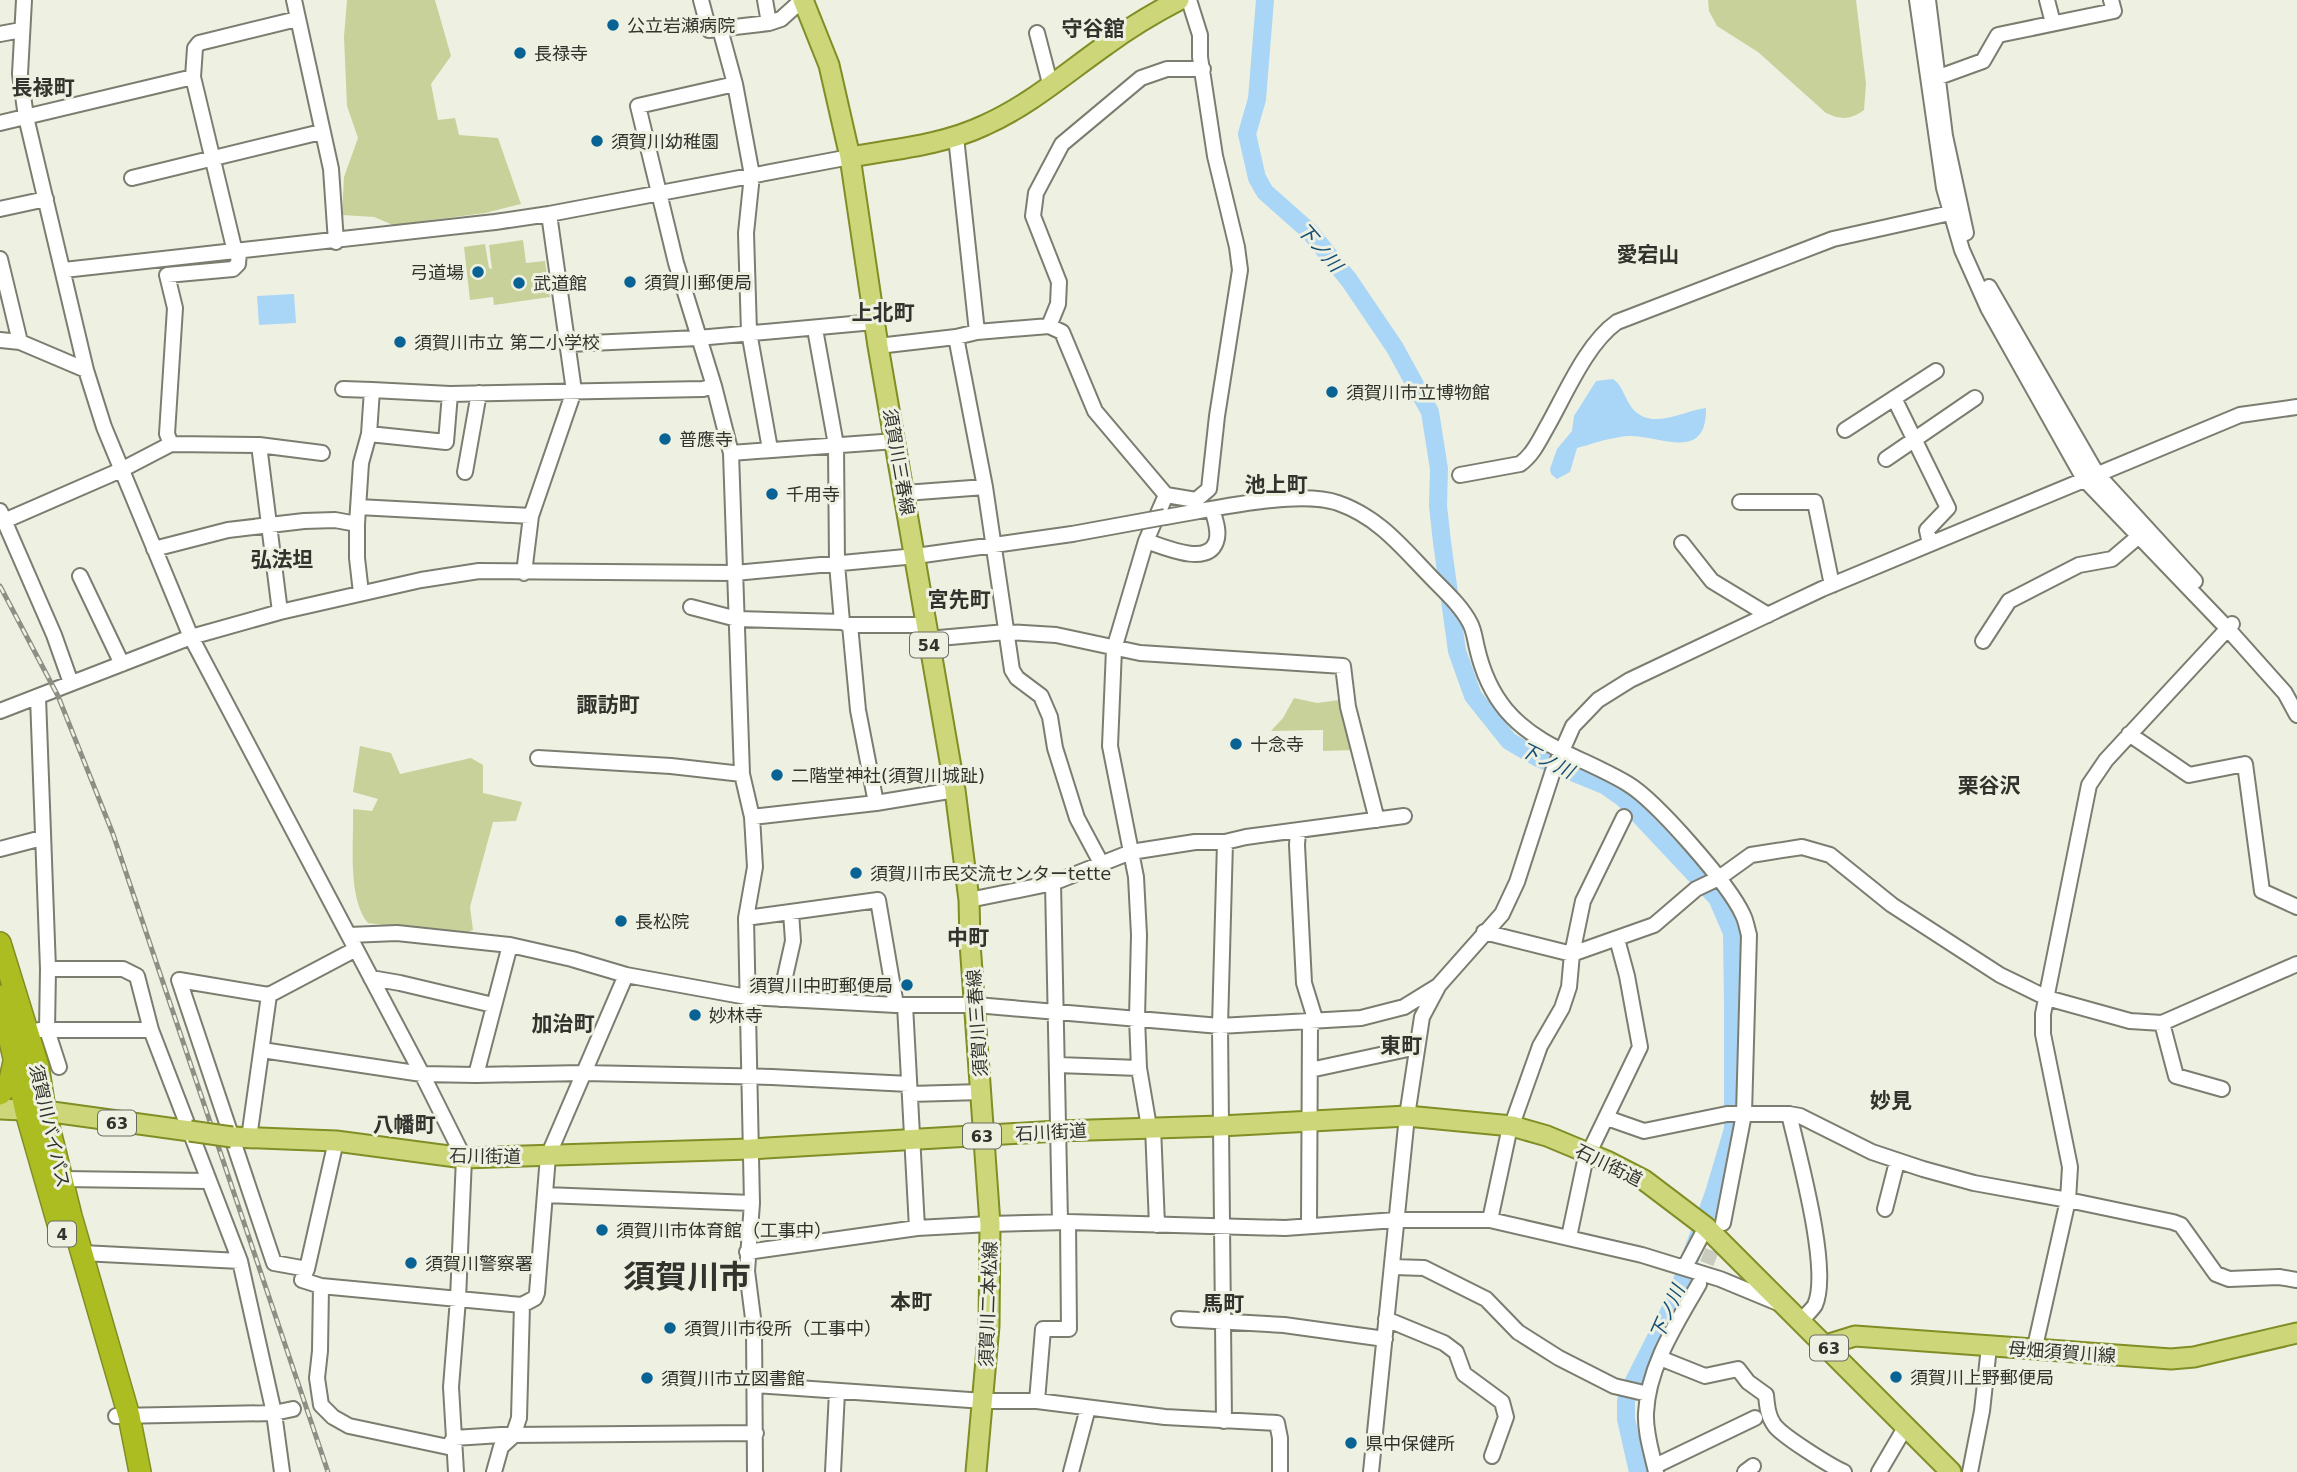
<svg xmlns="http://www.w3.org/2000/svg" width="2297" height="1472" viewBox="0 0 2297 1472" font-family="'DejaVu Sans','Noto Sans JP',sans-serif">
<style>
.green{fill:#c7d199}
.water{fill:#a9d5f7}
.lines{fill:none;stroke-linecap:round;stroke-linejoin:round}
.river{stroke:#a9d5f7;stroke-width:18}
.minor-tunnel{stroke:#c8cbbe;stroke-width:14;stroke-dasharray:14 7;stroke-linecap:butt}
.minor-casing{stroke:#7b7d70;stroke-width:18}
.major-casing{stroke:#818d25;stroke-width:23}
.highway-casing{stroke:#818d25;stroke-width:24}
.minor{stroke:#fff;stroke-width:14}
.major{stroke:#cdd77a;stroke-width:19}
.highway{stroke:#acbd21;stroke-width:21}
.rail-casing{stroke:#8d8f84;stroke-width:5}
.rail{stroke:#eef1e2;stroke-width:2.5;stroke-dasharray:8;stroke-linecap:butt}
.minor-bridge-casing{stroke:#7b7d70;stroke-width:18;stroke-linecap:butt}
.major-bridge-casing{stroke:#818d25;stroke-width:23;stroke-linecap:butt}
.minor-bridge{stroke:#fff;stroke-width:14}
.major-bridge{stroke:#cdd77a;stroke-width:19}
.poi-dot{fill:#086293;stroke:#eef1e2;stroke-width:2.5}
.labels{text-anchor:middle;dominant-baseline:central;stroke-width:6;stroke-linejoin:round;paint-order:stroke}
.shield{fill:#eef1e2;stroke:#6a6c63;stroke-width:2}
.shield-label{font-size:16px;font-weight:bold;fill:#32332d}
.poi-label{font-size:18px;fill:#32332d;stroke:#eef1e2;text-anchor:start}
.street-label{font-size:18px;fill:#32332d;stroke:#eef1e2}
.water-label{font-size:19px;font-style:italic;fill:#134e73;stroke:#eef1e2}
.quarter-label{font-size:21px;font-weight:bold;fill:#32332d;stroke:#eef1e2}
.town-label{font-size:32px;font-weight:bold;fill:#32332d;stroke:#eef1e2}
</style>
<rect width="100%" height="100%" fill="#eef1e2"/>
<!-- green -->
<path class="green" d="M347 0H435L451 56 431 84 438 120 455 118 459 135 498 138 521 204 485 213 393 225 374 217 342 215 344 177 358 138 347 106 344 37Z
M1708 0H1856L1866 84 1864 110C1850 120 1841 120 1826 113L1758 52 1717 26 1709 11Z
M523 240 526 263 545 261 550 297 494 305 493 297 470 300 464 247 485 244 489 268 492 269 489 245Z
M1294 698 1317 703 1347 699 1355 750 1323 751V730L1271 731 1283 718Z
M360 746 391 753 400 774 471 758 483 765V793L522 802 516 821 493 822 470 907 473 930 460 935 368 923C347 898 354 842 353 809L372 811 378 799 353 792Z"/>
<!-- water -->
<path class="water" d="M294 294 296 323 259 325 257 296Z
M1613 379C1622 385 1624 396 1630 405 1648 433 1682 411 1706 408 1707 468 1653 430 1620 437 1606 439 1591 444 1577 448L1570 472 1557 479 1551 474 1550 469 1557 449 1572 431 1574 416 1596 381Z"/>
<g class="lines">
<!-- river -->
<path class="river" d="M1265 0 1257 99 1247 134 1257 178 1265 192 1309 231 1349 280 1395 348 1430 412 1439 469 1438 506 1442 542 1457 651 1473 696 1509 741 1538 758 1606 786 1624 799 1717 898 1732 933 1733 1006V1129L1714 1193 1675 1300 1634 1381 1626 1401V1419L1638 1472"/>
<!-- minor-tunnel -->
<path class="minor-tunnel" d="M1699 1283 1720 1230"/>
<!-- minor casing -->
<g class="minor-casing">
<path id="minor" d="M24 0 20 74 26 117 86 370 104 427 191 637 422 1074 464 1158 458 1299 451 1387 456 1472
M294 0 331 169 336 242
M701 0 709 30 769 23 781 19 802 0
M765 0 769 23
M1917 0 1944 188 1962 250 1988 308 2084 479 2227 628 2285 693 2297 715
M1928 0 1945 136 1966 233
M2047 0 2053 23
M720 29 735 84 752 175 746 233 749 332 770 449
M1037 33 1051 87
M0 34 21 30
M1939 77 1983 61 1998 35 2114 11 2111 0
M735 84 638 106 676 263 714 386 731 453 742 774 752 817 755 867 746 918 752 1203 747 1271 754 1326 755 1472
M0 123 193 77
M956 137 977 332
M132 178 321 132
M0 209 46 199
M235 252 193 77 195 48 199 43 297 19
M0 259 20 342
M64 270 495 222 549 214 850 157
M1989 287 2097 474 2195 581
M1049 326 1058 304 1059 282 1033 216 1036 193 1062 144 1141 78 1167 69H1203
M815 329 836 445 837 564 842 622
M956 337 985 487 1012 670 1017 678 1041 696 1050 717 1055 748 1077 818 1101 863
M0 340 20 342 86 370
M569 344 698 338 874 322
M878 346 956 337 977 332 1049 326 1062 332 1095 411 1166 495 1196 500 1209 489 1217 416 1240 270 1237 247 1215 156 1200 57V35L1189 0
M343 389 372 390
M1894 398 1948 508 1927 530 1930 544
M1845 430 1936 371
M369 434 446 442 450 394
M171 444 167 434 175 308 167 275 233 269 238 264 239 252
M259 445 280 612
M731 453 896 441
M1886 459 1975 398
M465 472 479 393
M1460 475 1520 464C1533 455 1540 439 1548 425 1566 393 1587 343 1617 322L1833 239 1950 213
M905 493 985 487
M1740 502H1815L1832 585
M358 507 531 516
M0 511 54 635 71 683
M1165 517C1210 510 1297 489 1338 503 1378 517 1401 546 1429 575 1443 590 1460 604 1470 623 1474 630 1475 640 1477 648 1482 670 1492 693 1506 710 1538 748 1587 759 1628 784 1656 801 1729 884 1743 915 1746 921 1747 928 1749 935L1744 1114 1723 1223
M4 521 121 470 171 444 259 445 322 453
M1146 541C1162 546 1207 567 1216 542 1220 532 1215 519 1212 509
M1682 543 1712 581 1768 615
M154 549 228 530 304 521 335 520 357 524
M524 573 531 516 574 391 549 214
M80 576 122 664
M361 593 357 558V524L361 463 369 434 372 390 450 394 703 389 714 386
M691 607 737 619 842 622 850 625H926
M850 625 858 710 876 803
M928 639 1006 632 1056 635 1140 653 1343 666 1348 707 1377 820
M1983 641 2009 601 2079 565 2112 559 2139 536
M38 697 48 969 47 1030 59 1067
M0 711 191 637 280 612 421 580 479 571 735 573 916 556 1072 534
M2129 734 2189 775 2245 764 2262 891 2297 907
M538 758 671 766 742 774
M752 817 876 803 955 790
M1298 831 1297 845 1304 983 1316 1022
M0 849 42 838
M1053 883 1060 1222
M969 900 1053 883 1131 852 1195 842H1225L1246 837 1404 816
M746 918 878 900 896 1005
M1484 932 1572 954 1654 925 1696 889 1719 878 1751 855 1802 847 1830 855 1892 905 2000 975 2047 998 2130 1021 2162 1023 2297 964
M349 935 397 933 510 945 572 959 626 975 747 997 896 1005H976L1220 1026 1361 1018 1404 1007 1438 986
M48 969H123L137 976 151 1030 240 1261 274 1413 282 1472
M371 978 400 983 493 1005
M269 995 179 980 274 1263 307 1269 302 1280 321 1286 522 1305 535 1298 537 1293 548 1156 626 975
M780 999 793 941 791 912
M905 1005 917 1228
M2162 1023 2176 1076 2222 1089
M39 1030H151
M262 1050 422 1074 476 1075 583 1073 772 1077 909 1084
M1058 1065 1139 1068
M1310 1070 1417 1047
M476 1075 510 945
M910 1094 982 1092
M1789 1114C1798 1153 1831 1270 1815 1305 1812 1310 1805 1316 1801 1321
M1607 1118 1644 1131 1727 1114H1789L1800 1116 1872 1152 1923 1169 1974 1183 2068 1200 2173 1222 2181 1225 2216 1274 2229 1279 2279 1277 2297 1280
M1149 1127 1139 1068 1137 1018 1139 935 1136 877 1110 746 1114 649 1146 541 1166 495
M1153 1127 1157 1225
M249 1138 269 995 356 949
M62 1179 208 1181
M545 1195 752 1203
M1885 1209 1897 1162
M1490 1220 1508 1136 1540 1046 1562 1008 1569 987 1572 954 1583 901 1624 817
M1309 1226 1310 1022
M1569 1237 1585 1161 1640 1047 1627 976 1617 939
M747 1252 917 1228 990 1224 1068 1222 1285 1228 1396 1220H1490L1642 1255 1720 1279 1778 1303
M82 1253 240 1261
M1393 1267 1424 1268 1486 1299 1518 1332 1559 1358 1614 1386 1648 1394
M1681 1267 1687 1263 1706 1227
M307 1269 336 1141
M321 1286 320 1351 317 1378 321 1405 333 1417 349 1426 448 1447 454 1438 501 1435 756 1433
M1179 1319 1284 1325 1385 1339
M1386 1319 1444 1343 1456 1352 1464 1374 1502 1402 1506 1417 1492 1456
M2034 1351 2068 1200 2070 1167 2043 1034V1014L2089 785 2106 760 2232 624
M1660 1358 1705 1376 1738 1369 1748 1382 1766 1395C1767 1406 1768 1417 1775 1426 1784 1437 1830 1466 1844 1472
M755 1385 984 1401H1037L1165 1417 1277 1423 1280 1438V1472
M1037 1401 1043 1329H1069L1068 1222
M116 1416 274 1413 293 1409
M1224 1421 1220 1026 1225 842
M1655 1466 1755 1418
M494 1472 501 1447 513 1436 519 1418 522 1305
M833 1472 837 1392
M1071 1472 1088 1408
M1371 1472 1407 1116 1422 1017 1439 985 1502 914 1517 882 1553 771 1573 726 1598 700 1630 680 1822 589 2240 415 2297 407
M1656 1472C1652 1453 1645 1433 1646 1413 1648 1366 1677 1323 1699 1284
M1745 1472 1753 1466
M1879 1472 1906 1426
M1970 1472 1982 1411 1989 1347"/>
</g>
<!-- major casing -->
<g class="major-casing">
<path id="major" d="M803 0 829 65 850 157 878 346 955 790 969 900 970 943 990 1224 989 1326 976 1472
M850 157C895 149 943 145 985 125 1030 105 1066 73 1106 45 1129 28 1154 13 1179 0
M0 1109 45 1111 190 1131
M232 1137 336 1141 464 1158 750 1149 1058 1131 1220 1126 1407 1116 1512 1126 1547 1136 1607 1161 1644 1180 1706 1227 1951 1472
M1826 1345 1855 1336 2171 1359 2194 1357 2297 1333"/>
</g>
<!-- highway casing -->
<g class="highway-casing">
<path id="highway" d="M0 943 38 1066 45 1111 71 1216 129 1416 140 1472
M0 996 26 1112 61 1234
M0 1094 9 1084 14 1062"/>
</g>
<!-- minor -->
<use href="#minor" class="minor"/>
<!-- major -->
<use href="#major" class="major"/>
<!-- highway -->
<use href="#highway" class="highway"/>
<!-- rail casing -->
<g class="rail-casing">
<path id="rail" d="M0 586 58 696 113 834 328 1472"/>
</g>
<!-- rail -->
<use href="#rail" class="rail"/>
<!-- minor-bridge casing -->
<g class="minor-bridge-casing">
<path id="minor-bridge" d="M1072 534 1165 517"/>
</g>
<!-- major-bridge casing -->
<g class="major-bridge-casing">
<path id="major-bridge" d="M190 1131 232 1137"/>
</g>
<!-- minor-bridge -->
<use href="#minor-bridge" class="minor-bridge"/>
<!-- major-bridge -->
<use href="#major-bridge" class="major-bridge"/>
</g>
<!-- markers -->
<g class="poi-dot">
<circle cx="613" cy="25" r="7"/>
<circle cx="520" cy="53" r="7"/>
<circle cx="597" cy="141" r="7"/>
<circle cx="478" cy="272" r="7"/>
<circle cx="630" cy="282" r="7"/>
<circle cx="519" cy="283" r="7"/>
<circle cx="400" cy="342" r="7"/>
<circle cx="1332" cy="392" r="7"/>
<circle cx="665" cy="439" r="7"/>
<circle cx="772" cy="494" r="7"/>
<circle cx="1236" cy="744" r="7"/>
<circle cx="777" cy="775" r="7"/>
<circle cx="856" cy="873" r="7"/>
<circle cx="621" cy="921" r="7"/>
<circle cx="907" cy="985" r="7"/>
<circle cx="695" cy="1015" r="7"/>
<circle cx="602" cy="1230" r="7"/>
<circle cx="411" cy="1263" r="7"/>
<circle cx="670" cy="1328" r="7"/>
<circle cx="1896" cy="1377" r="7"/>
<circle cx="647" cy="1378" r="7"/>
<circle cx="1351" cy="1443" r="7"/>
</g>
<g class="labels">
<!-- shield labels -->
<g class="shield">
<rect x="910" y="632.5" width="38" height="25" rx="5"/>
<rect x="98" y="1110.5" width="38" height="25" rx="5"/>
<rect x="963" y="1123.5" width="38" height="25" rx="5"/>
<rect x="48" y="1221.5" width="28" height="25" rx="5"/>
<rect x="1810" y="1335.5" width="38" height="25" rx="5"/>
</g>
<g class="shield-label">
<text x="929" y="645">54</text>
<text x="117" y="1123">63</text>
<text x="982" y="1136">63</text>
<text x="62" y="1234">4</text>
<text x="1829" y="1348">63</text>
</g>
<!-- poi labels -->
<g class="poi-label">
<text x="627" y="25">公立岩瀬病院</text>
<text x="534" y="53">長禄寺</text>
<text x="611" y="141">須賀川幼稚園</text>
<text x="464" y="272" text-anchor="end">弓道場</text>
<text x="644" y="282">須賀川郵便局</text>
<text x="533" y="283">武道館</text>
<text x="414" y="342">須賀川市立 第二小学校</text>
<text x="1346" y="392">須賀川市立博物館</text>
<text x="679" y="439">普應寺</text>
<text x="786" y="494">千用寺</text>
<text x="1250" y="744">十念寺</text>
<text x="791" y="775">二階堂神社(須賀川城趾)</text>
<text x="870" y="873">須賀川市民交流センターtette</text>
<text x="635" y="921">長松院</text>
<text x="893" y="985" text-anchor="end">須賀川中町郵便局</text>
<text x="709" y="1015">妙林寺</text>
<text x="616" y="1230">須賀川市体育館（工事中）</text>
<text x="425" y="1263">須賀川警察署</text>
<text x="684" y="1328">須賀川市役所（工事中）</text>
<text x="1910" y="1377">須賀川上野郵便局</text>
<text x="661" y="1378">須賀川市立図書館</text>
<text x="1365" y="1443">県中保健所</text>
</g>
<!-- street labels -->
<g class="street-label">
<text transform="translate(899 462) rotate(80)">須賀川三春線</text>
<text transform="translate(977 1023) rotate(-94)">須賀川三春線</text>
<text transform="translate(50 1126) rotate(77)">須賀川バイパス</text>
<text transform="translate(1051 1132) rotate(-3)">石川街道</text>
<text transform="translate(485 1156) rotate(1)">石川街道</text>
<text transform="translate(1609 1165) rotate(26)">石川街道</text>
<text transform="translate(988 1304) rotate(-88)">須賀川二本松線</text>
<text transform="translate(2062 1352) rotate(4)">母畑須賀川線</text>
</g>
<!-- water labels -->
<g class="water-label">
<text transform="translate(1320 247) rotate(49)">下ノ川</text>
<text transform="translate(1547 760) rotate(26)">下ノ川</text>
<text transform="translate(1667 1312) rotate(-66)">下ノ川</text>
</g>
<!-- quarter labels -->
<g class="quarter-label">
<text x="1093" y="29">守谷舘</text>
<text x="43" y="88">長禄町</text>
<text x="1648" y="255">愛宕山</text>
<text x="883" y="313">上北町</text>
<text x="1276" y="485">池上町</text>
<text x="282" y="560">弘法坦</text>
<text x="959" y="600">宮先町</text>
<text x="608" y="705">諏訪町</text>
<text x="1989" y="786">栗谷沢</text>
<text x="968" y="938">中町</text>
<text x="563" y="1024">加治町</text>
<text x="1401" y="1046">東町</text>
<text x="1891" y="1101">妙見</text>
<text x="404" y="1125">八幡町</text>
<text x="911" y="1302">本町</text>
<text x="1223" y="1304">馬町</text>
</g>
<!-- town labels -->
<g class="town-label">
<text x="687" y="1277">須賀川市</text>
</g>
</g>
</svg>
